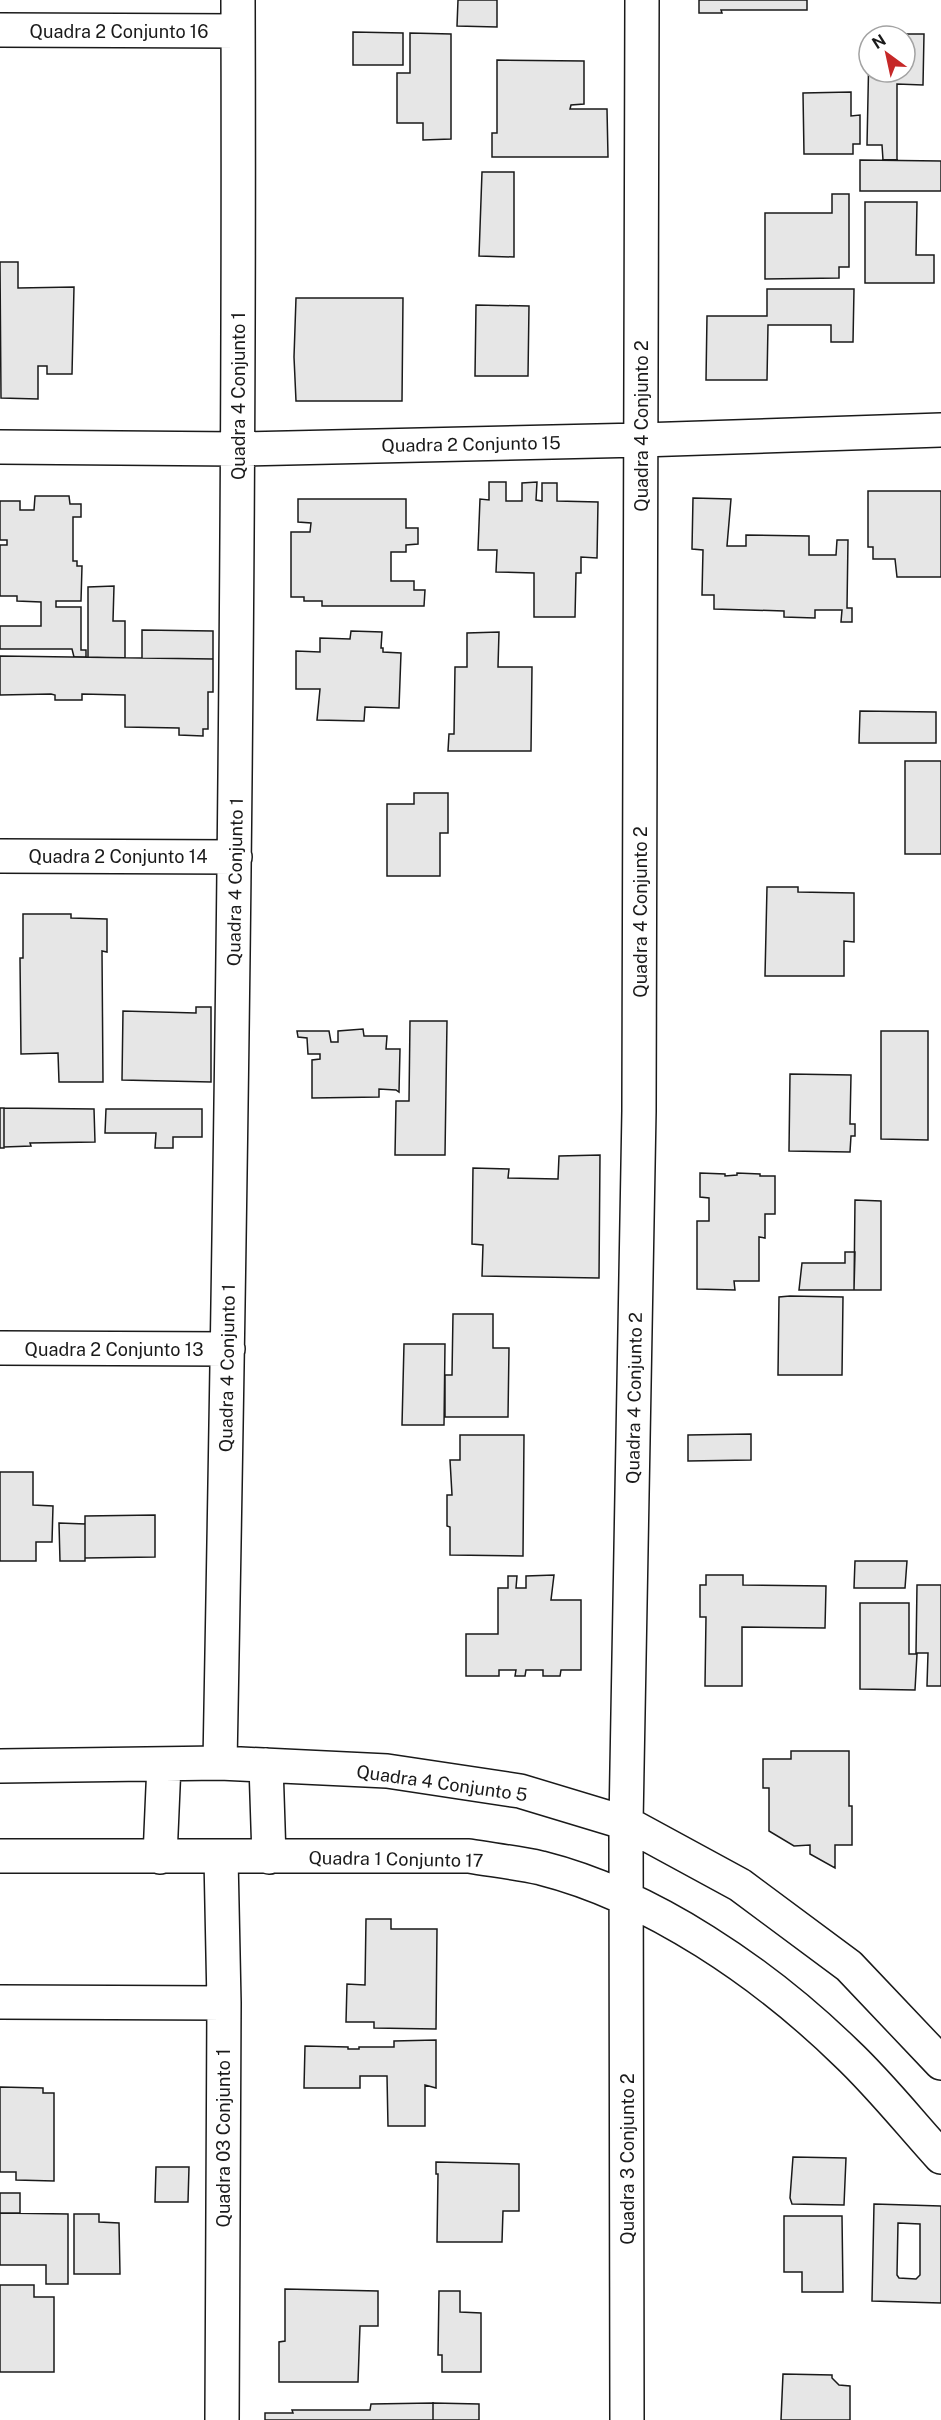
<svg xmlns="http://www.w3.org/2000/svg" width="941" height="2420" viewBox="0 0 941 2420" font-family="'Public Sans',sans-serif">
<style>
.building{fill:#e6e6e6;stroke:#1a1a1a;stroke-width:1.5;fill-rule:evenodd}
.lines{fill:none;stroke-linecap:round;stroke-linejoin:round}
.minor-casing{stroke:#1a1a1a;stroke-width:36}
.minor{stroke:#fff;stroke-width:33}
.labels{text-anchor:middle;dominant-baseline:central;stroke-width:4.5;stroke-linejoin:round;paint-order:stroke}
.street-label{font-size:18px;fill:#1a1a1a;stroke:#fff}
</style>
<rect width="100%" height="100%" fill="#fff"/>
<!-- building -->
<path class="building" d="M458 0H497V27L457 26Z
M699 0H807V10H721L722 13H699Z
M353 32 403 33V65H353Z
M410 33 451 34V139L423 140V123H397V73H410Z
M870 34H924L923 85 897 84V160H883L882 145H867L869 48V72H905V36H870Z
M497 60 584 61V104L571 105 570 109H607L608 157H492V133H497Z
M851 92V116L860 115V144H853V154H804L803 93Z
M860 160 941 161V191H860Z
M482 172H514V257L479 256Z
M832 194H849V267H839V278L765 279V213H832Z
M865 202H917L916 255H934V283H865Z
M0 262H18V288L74 287 72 374H47V366H38V399L1 398Z
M767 289H854L853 342H831V325H768L767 380H706L707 316H767Z
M296 298H403L402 401H296L294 357Z
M476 305 529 306 528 376H475Z
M489 482H506V501H522V483L537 482 536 500 542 501V483H557V501L598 502 597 558 581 557V573H576L575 617H534V573L496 572 497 550H478L480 499 489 500Z
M868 491H941V577H897L895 559H873V547H868Z
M35 496H69L70 504H81V517H73V561H77V566H82L81 601H56V607H81V650H86V657H74L72 649H0V626H41V602L17 601V596H0V545H7V540H0V501H20V510H34Z
M693 498 731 499 727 546H746V535L809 536V555H836L837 540H848L847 608H852V622H841L842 610H815V618L784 617V611L714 609V595H702L703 550 692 549Z
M298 499H406V528H418V544L406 545V552H391V581H414V590H425L424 606H322V601H304V597H291V532H310L311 523 298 522Z
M114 586 113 621H125V658L88 657V587Z
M142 630 213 631V659L142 658Z
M351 631 382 632 381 648H383V652L401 653 399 708 365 707 364 721 317 720 320 689H296V651L320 652V638L350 639Z
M499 632 498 667H532L531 751H448L449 734H454L455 667H467V633Z
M0 656 213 659V692H208V729H203V736L179 735V728L125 727V695L82 694V700H55V695L51 694 0 695Z
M860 711 936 712V743H859Z
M905 761H941V854H905Z
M414 793H448V833H440V876H387V804H414Z
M767 887H798V892L854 893V942L844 941V976H765Z
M23 914H71V918L107 919V952L102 951 103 1082H59L58 1053 21 1054 20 958H23Z
M196 1007H211V1082L122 1080 123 1011 196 1013Z
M410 1021H447L445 1155H395L396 1101H409Z
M363 1029 364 1036H387L386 1049H400L399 1092 396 1090 379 1089V1097L312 1098V1060L320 1059V1054H308L307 1038 298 1037 297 1031H329L331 1042H338V1031Z
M881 1031H928V1140L881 1139Z
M790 1074 851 1075 850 1124H855V1136H851L850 1152 789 1151Z
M0 1108H4V1148H0Z
M4 1108 94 1109 95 1142 30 1143 31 1146 4 1147Z
M106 1109H202V1137H173V1148H155L156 1133H105Z
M600 1155 599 1278 482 1276 483 1245 472 1244 473 1168 509 1169 508 1178 558 1179 559 1156Z
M700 1173 725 1174V1176L737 1175V1173L760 1174V1176H775V1214H765V1238L759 1237V1281H734L735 1290 697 1289V1221H709V1198L700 1197Z
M855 1200 881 1201V1290H854Z
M845 1252H855L854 1290H799L802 1263H845Z
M790 1296 843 1297 842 1375H778L779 1297Z
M453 1314H493V1348H509L508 1417H445V1375H452Z
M404 1344H445L444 1425H402Z
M751 1434V1460L688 1461V1435Z
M460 1435H524L523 1556 450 1555V1527L447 1526V1495H452L450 1460H460Z
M0 1472H33V1505L53 1506 52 1542H36V1561H0Z
M155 1515V1557L85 1558V1516Z
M59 1523 85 1524V1561H60Z
M855 1561H907L905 1588H854Z
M554 1575 551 1600H581V1670H561L560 1676H543V1670H526L525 1676H515L516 1670H499V1676H466V1634H498V1588H508V1576H517L516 1588H526V1576Z
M706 1575H743V1585L826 1586 825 1628 742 1627V1686H705L706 1617H700V1585H706Z
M917 1585H941V1686H927L928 1653H916Z
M860 1603H909V1654H917L915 1690 860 1689Z
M791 1751H849V1806H852V1845H835V1868L810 1854V1845L794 1846 769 1831V1788H763V1759H791Z
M366 1919H391V1929H437L436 2029 374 2028V2022H346L347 1984 365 1985Z
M436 2040V2088L425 2085V2126H388L387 2076H360V2088H304L305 2046 348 2047V2049H359V2047H394V2041Z
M0 2087 43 2088V2093H54V2181L16 2180V2172H0Z
M793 2157 846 2158 844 2205 792 2204 790 2198Z
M436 2162 519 2164V2211H503L502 2242H437L438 2174H436Z
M156 2167H189L188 2202H155Z
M0 2193H20V2213H0Z
M874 2204 941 2206V2303L872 2301ZM898 2223 920 2224V2275L916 2279 899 2278 897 2275Z
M0 2213 68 2214V2284H46V2265H0Z
M74 2214H99V2222L119 2223 120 2274H74Z
M784 2216H842L843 2292H802V2272H784Z
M0 2285H34V2297H54V2372H0Z
M285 2289 378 2291V2326H360L358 2382H279V2342L285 2341Z
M439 2291H460V2312L481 2313V2372H442V2355H438Z
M783 2374 832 2375V2378L839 2385 850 2386V2420H781Z
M433 2403 479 2404V2420H433Z
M433 2403V2420H265V2413H293L292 2410H370L371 2404Z"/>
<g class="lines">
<!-- minor casing -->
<g class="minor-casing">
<path id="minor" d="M0 30 238 31
M0 447 238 449 641 440 941 430
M0 856 235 857
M0 1348 228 1349
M220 1763C231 1176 240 588 238 0
M266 1765 269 1857
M0 1766 220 1763 387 1771 520 1791 626 1823 740 1885 849 1966 941 2063
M0 1856H469C493 1860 518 1863 541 1868 652 1896 765 1974 846 2053 880 2085 910 2123 941 2157
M160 1857 164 1764
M221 1857 224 2003 222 2420
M0 2002 224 2003
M627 2420 626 1823 639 1111 642 0"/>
</g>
<!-- minor -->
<use href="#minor" class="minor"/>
</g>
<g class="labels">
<!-- street labels -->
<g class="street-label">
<text x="119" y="31">Quadra 2 Conjunto 16</text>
<text transform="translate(238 396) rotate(-90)">Quadra 4 Conjunto 1</text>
<text transform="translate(641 426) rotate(-90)">Quadra 4 Conjunto 2</text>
<text transform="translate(471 444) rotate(-1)">Quadra 2 Conjunto 15</text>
<text x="118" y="856">Quadra 2 Conjunto 14</text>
<text transform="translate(235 882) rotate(-89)">Quadra 4 Conjunto 1</text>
<text transform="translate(640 912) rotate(-90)">Quadra 4 Conjunto 2</text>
<text x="114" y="1349">Quadra 2 Conjunto 13</text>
<text transform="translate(227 1368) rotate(-89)">Quadra 4 Conjunto 1</text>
<text transform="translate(634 1398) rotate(-89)">Quadra 4 Conjunto 2</text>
<text transform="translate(442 1783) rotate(8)">Quadra 4 Conjunto 5</text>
<text transform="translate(396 1859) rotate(1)">Quadra 1 Conjunto 17</text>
<text transform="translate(223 2138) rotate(-90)">Quadra 03 Conjunto 1</text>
<text transform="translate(627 2159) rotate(-90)">Quadra 3 Conjunto 2</text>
</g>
</g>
<!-- north arrow -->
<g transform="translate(887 54) rotate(327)"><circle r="28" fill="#ffffff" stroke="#a3a3a3" stroke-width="1.5"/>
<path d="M0-4.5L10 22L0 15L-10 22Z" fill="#c62828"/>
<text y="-9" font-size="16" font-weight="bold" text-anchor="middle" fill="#1a1a1a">N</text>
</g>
</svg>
